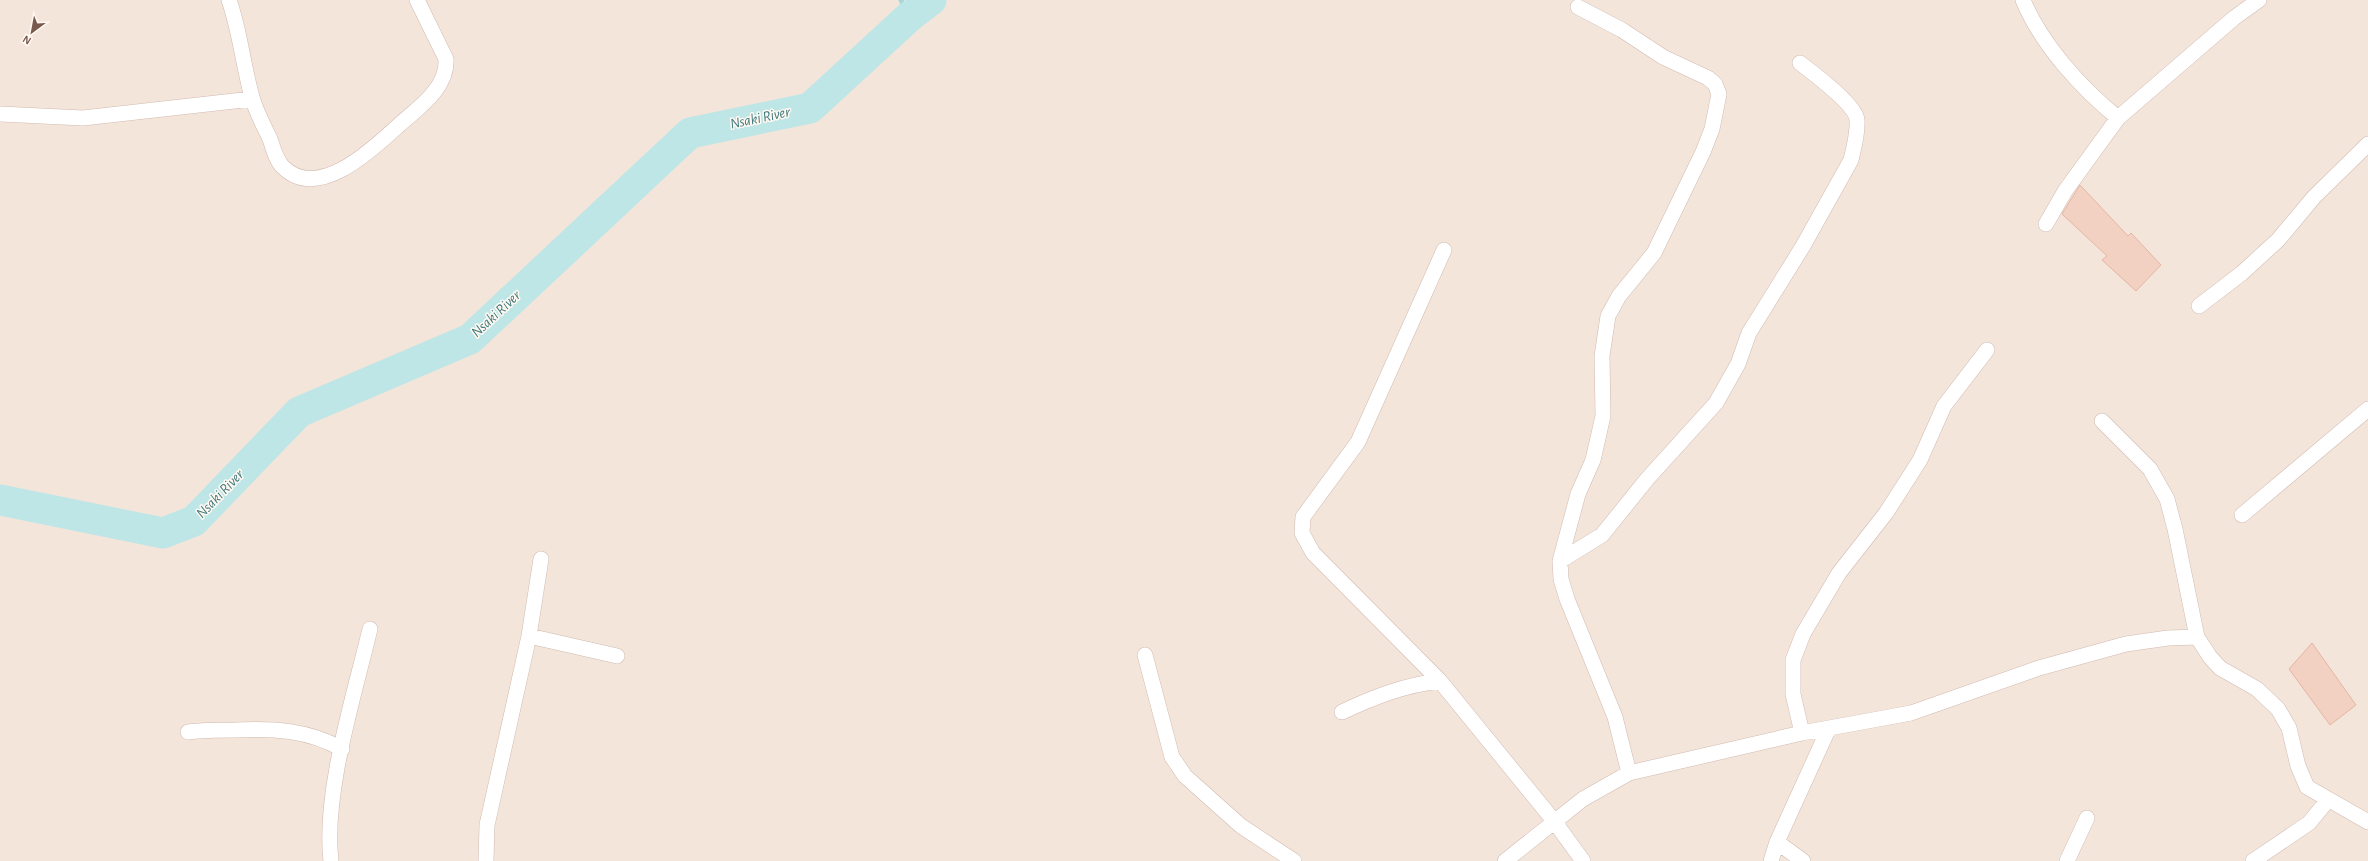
<svg xmlns="http://www.w3.org/2000/svg" width="2368" height="861" viewBox="0 0 2368 861" font-family="'Alegreya Sans',sans-serif">
<style>
.residential{fill:#f4e5da}
.lines{fill:none;stroke-linecap:round;stroke-linejoin:round}
.stream{stroke:#a5d6d9;stroke-width:5}
.river{stroke:#bfe6e7;stroke-width:31}
.building{fill:#f2d1c3;stroke:#e5b5a3}
.street-casing{stroke:#d0bab0;stroke-width:16}
.street{stroke:#fff;stroke-width:15}
.labels{text-anchor:middle;dominant-baseline:central;stroke-width:3;stroke-linejoin:round;paint-order:stroke}
.water-label{font-size:15px;font-style:italic;fill:#40797d;stroke:#fff9f2}
</style>
<rect width="100%" height="100%" fill="#fdf4ec"/>
<!-- residential -->
<path class="residential" d="M0 0H2368V861H0Z"/>
<g class="lines">
<!-- stream -->
<path class="stream" d="M901 0 909 17"/>
<!-- river -->
<path class="river" d="M0 500 163 533 194 521 299 412 470 339 690 133 810 108 909 17 931 0"/>
</g>
<!-- building -->
<path class="building" d="M2080 185 2128 236 2131 233 2161 265 2136 291 2102 260 2107 256 2062 214Z
M2312 643 2356 705 2330 725 2289 669Z"/>
<g class="lines">
<!-- street casing -->
<g class="street-casing">
<path id="street" d="M229 0C240 31 243 65 252 97 256 112 264 126 270 139 273 148 276 160 283 167 318 202 373 149 399 125 418 108 448 88 446 59L417 0
M2023 0C2041 44 2081 88 2118 118
M1578 7 1622 30 1663 57 1708 78 1715 84 1719 94 1712 129 1703 152 1654 253 1619 296 1608 316 1602 356 1603 416 1593 460 1578 494 1560 561 1561 579 1567 599 1615 717 1629 773
M0 114 83 118 252 99
M2046 224 2065 191 2118 118 2234 18 2259 0
M1444 250 1358 442 1303 517 1302 533 1313 553 1440 681 1554 821 1583 861
M2199 306 2242 273 2278 240 2314 197 2368 144
M2102 421 2150 469 2167 499 2175 529 2197 637 2210 657 2220 668 2257 689 2278 709 2289 728 2298 766 2307 787 2368 822
M2242 515 2368 409
M1560 561 1602 535 1648 478 1716 403 1738 364 1749 333 1803 246 1851 160C1854 147 1858 133 1857 120 1856 105 1813 73 1800 63
M529 636 617 656
M1145 655 1172 757 1185 776 1241 826 1294 861
M1342 712C1374 697 1404 685 1440 681
M188 732C204 730 219 730 235 730 273 728 308 730 342 749
M1802 733 1793 694V660L1803 634 1839 573 1886 513 1920 460 1944 406 1987 350
M1777 842 1803 861
M331 861C323 794 354 696 370 629
M486 861 487 825 529 636 541 559
M1505 861 1583 799 1629 773 1802 733 1911 713 2039 668 2126 644 2168 638 2197 637
M1771 861 1777 842 1828 730
M2067 861 2087 818
M2253 861 2309 823 2328 800"/>
</g>
<!-- street -->
<use href="#street" class="street"/>
</g>
<g class="labels">
<!-- water labels -->
<g class="water-label">
<text transform="translate(760 118) rotate(-12)">Nsaki River</text>
<text transform="translate(496 314) rotate(-43)">Nsaki River</text>
<text transform="translate(220 494) rotate(-46)">Nsaki River</text>
</g>
</g>
<!-- north arrow -->
<g transform="translate(32 32) rotate(212)" stroke="#fff9f2" stroke-width="3" paint-order="stroke">
<path d="M0-3L7 15L0 10L-7 15Z" fill="#79584d"/>
<text y="-6" font-size="11" font-weight="bold" text-anchor="middle" fill="#79584d">N</text>
</g>
</svg>
